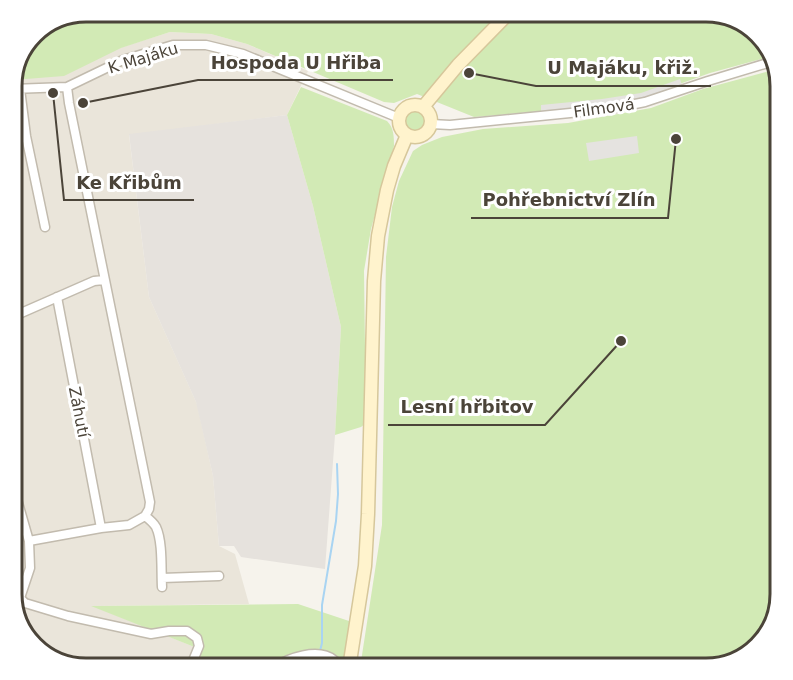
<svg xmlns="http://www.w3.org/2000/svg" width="793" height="680" viewBox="0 0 793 680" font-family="'DejaVu Sans',sans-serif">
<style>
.residential{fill:#eae5da}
.industrial{fill:#e6e2dd}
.green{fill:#d2eab5}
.parking{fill:#e5e3e0}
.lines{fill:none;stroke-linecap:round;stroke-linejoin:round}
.stream{stroke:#a9d4f2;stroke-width:2}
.minor-casing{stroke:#c2bbae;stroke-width:11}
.secondary-casing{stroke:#d6c79b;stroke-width:15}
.minor{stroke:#fff;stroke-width:8}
.secondary{stroke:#fff3cd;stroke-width:12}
.labels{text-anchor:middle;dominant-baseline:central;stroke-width:6;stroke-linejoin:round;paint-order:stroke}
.street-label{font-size:16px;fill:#4b4439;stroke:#fff}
.rim{fill:none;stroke:#4b4439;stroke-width:3}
.leader{fill:none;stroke:#4b4439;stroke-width:2}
.callout-dot{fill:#4b4439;stroke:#fff;stroke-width:2}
.callout-label{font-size:18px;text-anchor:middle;font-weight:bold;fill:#4b4439;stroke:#fff;stroke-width:6;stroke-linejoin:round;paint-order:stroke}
</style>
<rect width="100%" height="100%" fill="#f6f3ec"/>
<!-- residential -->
<path class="residential" d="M170 32 211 34 247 44 308 71 287 115 129 135 149 297 197 404 213 476 219 546 235 554 249 604 93 606 202 650 197 668H86L34 647 12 599V81L19 80Z"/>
<!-- industrial -->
<path class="industrial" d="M287 115 313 206 341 327 335 435 325 569 241 557 234 546H219L213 476 196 402 149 297 129 134Z"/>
<!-- green -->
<path class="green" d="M86 12H707L759 33 769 57 710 73 646 96 601 106 474 117 417 94 394 103 384 102 247 44 211 34 170 32 121 48 64 76 13 80 37 31Z
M770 69 773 78 777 77 781 86V598L760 646 707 668H360L382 525 386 257 392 207 399 181 413 151 422 145 442 137 483 129 568 123 651 108 703 89 766 72Z
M301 87 387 121C394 128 394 137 394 146L371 229 364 271 366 423 361 427 335 435 341 327 313 206 287 115Z
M404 121a11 11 0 1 1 22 0a11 11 0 1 1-22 0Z
M298 604 352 622 344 668H197L202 650 91 606Z"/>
<!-- parking -->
<path class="parking" d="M680 79 682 85 647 98 611 106 541 112V105L602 99 641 93Z
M637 136 639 153 589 161 586 143Z"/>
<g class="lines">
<!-- stream -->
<path class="stream" d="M320 651 322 643V605L336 521 338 494 337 464
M317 668 319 659"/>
<!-- minor casing -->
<g class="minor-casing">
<path id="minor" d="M12 89 67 87 123 60 173 45H206L243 54 399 118
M20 89 26 136 45 227
M431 124 450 125 610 109 645 102 708 81 771 62
M57 297 101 528
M12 317 94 281 104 280
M12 482 29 541 30 568 20 598 14 603
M145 516C149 519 153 522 156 527 163 542 161 570 162 587
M29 541 101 528 129 525 145 516 149 509 150 502 69 103 67 87
M162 578 219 576
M20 598 25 603 68 616 151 634 169 631H187L197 638 199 646 190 668
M273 668C288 658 318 647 334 660 335 661 339 667 340 668"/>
</g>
<!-- secondary casing -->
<g class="secondary-casing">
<path id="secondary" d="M399 121a16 16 0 1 1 32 0a16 16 0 1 1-32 0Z
M423 107 458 65 510 12
M349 668 365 566 368 514 374 281 378 236 387 190 394 166 407 135"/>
</g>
<!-- minor -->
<use href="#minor" class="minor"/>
<!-- secondary -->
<use href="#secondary" class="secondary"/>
</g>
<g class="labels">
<!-- street labels -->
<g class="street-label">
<text transform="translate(143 58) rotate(-17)">K Majáku</text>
<text transform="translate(604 108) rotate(-8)">Filmová</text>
<text transform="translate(79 412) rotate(79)">Záhutí</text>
</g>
</g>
<!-- crop -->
<path d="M0 0H793V680H0ZM86 22H706A64 64 0 0 1 770 86V594A64 64 0 0 1 706 658H86A64 64 0 0 1 22 594V86A64 64 0 0 1 86 22Z" fill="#fff" fill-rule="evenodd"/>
<path class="rim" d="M86 22H706A64 64 0 0 1 770 86V594A64 64 0 0 1 706 658H86A64 64 0 0 1 22 594V86A64 64 0 0 1 86 22Z"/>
<!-- callouts -->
<path class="leader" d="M83 103L198 80H393M469 73L536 86H711M53 93L64 200H194M676 139L668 218H471M621 341L545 425H388"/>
<g class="callout-dot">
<circle cx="83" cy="103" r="6"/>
<circle cx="469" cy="73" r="6"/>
<circle cx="53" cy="93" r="6"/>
<circle cx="676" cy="139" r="6"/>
<circle cx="621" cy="341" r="6"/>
</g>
<g class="callout-label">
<text x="296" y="69">Hospoda U Hřiba</text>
<text x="623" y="74">U Majáku, křiž.</text>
<text x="129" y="189">Ke Křibům</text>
<text x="569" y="206">Pohřebnictví Zlín</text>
<text x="467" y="413">Lesní hřbitov</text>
</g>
</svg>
